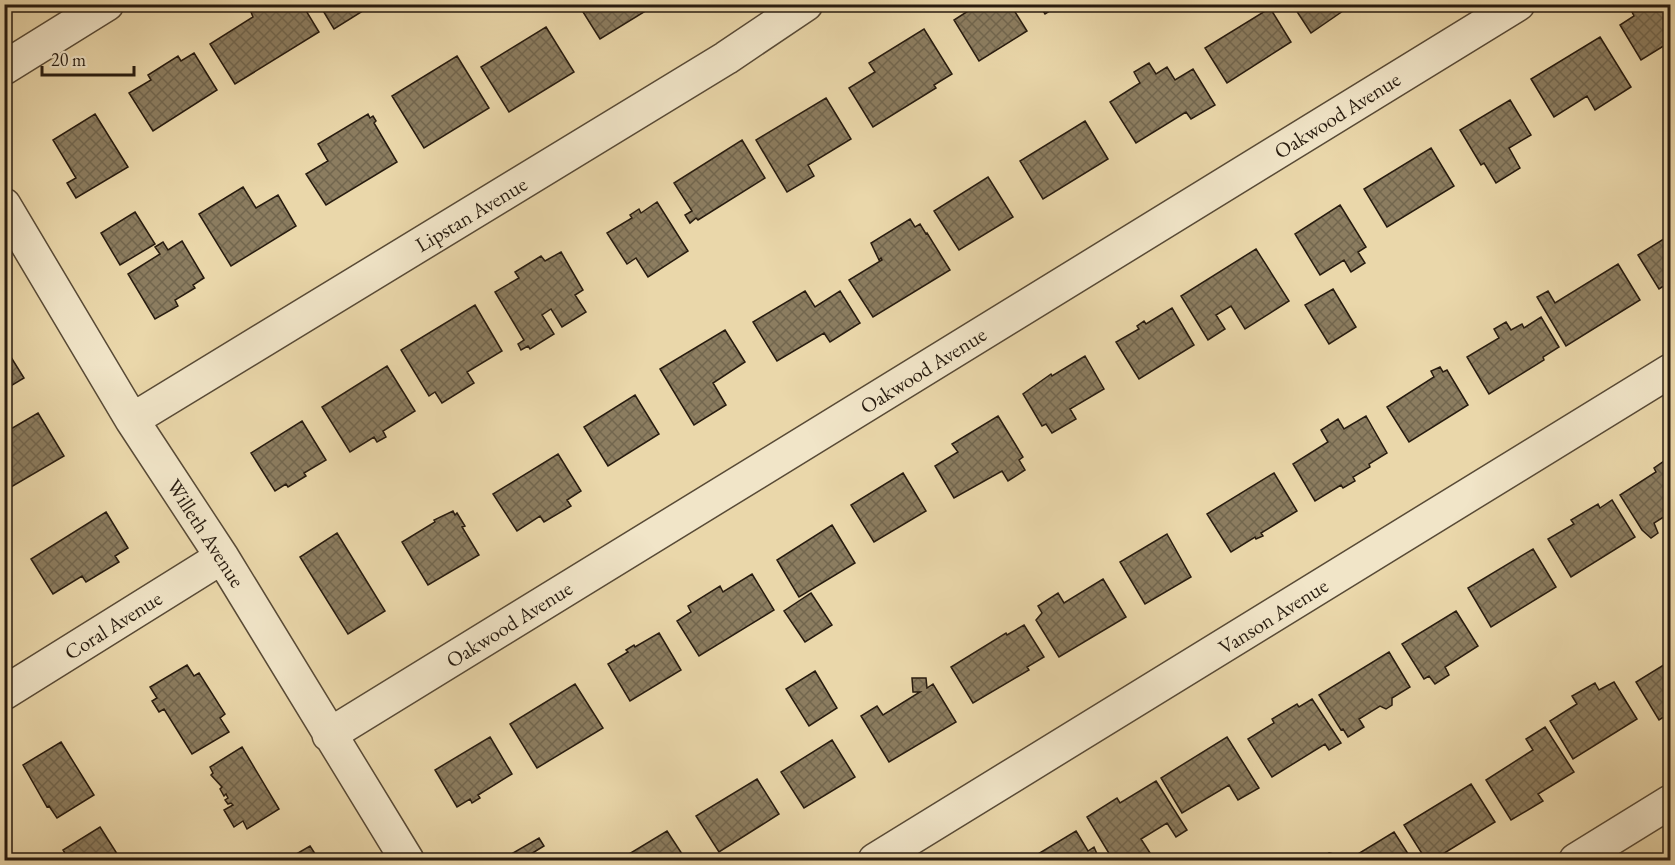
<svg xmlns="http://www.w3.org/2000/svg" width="1675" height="865" viewBox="0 0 1675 865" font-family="'EB Garamond',serif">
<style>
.building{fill:url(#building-cross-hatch);stroke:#271b0f;stroke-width:1.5}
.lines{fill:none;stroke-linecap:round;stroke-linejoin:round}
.minor-casing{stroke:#584a36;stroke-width:36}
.minor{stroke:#f1e5c8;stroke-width:33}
.labels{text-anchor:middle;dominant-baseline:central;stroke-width:4.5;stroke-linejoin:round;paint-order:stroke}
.street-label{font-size:21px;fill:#271b0f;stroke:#f1e5c8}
</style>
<defs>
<pattern id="building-cross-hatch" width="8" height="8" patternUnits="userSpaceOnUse" patternTransform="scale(1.5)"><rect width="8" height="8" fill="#8c7d60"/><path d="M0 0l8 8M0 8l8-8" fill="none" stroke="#72664e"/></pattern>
</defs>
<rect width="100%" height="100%" fill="#ead7aa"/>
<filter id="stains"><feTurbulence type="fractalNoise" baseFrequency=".00333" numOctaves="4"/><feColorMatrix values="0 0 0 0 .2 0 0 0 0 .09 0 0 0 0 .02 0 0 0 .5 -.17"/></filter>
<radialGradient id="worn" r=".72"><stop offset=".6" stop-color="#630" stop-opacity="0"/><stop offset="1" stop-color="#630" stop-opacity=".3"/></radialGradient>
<!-- building -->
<path class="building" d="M263 4H302L319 32 235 84 210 44 253 17 251 12Z
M319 4H374L334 29Z
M578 4H657L600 39Z
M979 4H1010L1027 31 979 61 954 20Z
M1039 4H1061L1045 14Z
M1292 4H1353L1311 33Z
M1640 4H1670V42L1641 60 1620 25 1634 16 1631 10Z
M1270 8 1291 42 1227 83 1205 48Z
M546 27 574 72 509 112 481 67Z
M924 29 952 74 934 85 936 88 873 127 849 88 875 72 869 63Z
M1600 37 1631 87 1595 110 1587 96 1554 117 1531 79Z
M194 53 217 90 153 131 129 93 151 80 148 75 178 56 181 61Z
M457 56 489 108 424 148 392 96Z
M1149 63 1156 74 1167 67 1175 80 1193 69 1215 105 1191 119 1186 112 1136 143 1110 102 1140 83 1134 72Z
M826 98 851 139 808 165 814 176 787 192 756 140Z
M1510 100 1531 135 1509 148 1520 168 1496 183 1484 163 1481 165 1460 130Z
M95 114 128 167 76 198 67 183 76 178 53 140Z
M368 114 370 118 373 116 376 121 374 123 397 162 326 205 306 174 328 161 318 144Z
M1085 121 1108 159 1043 199 1020 161Z
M742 140 765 178 698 220 696 218 690 223 685 215 692 211 674 183Z
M1431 148 1454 186 1387 227 1364 189Z
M988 177 1013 217 959 250 934 211Z
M243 187 256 208 278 195 296 226 231 266 199 214Z
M657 202 688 251 648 277 636 258 627 264 607 233 632 218 630 215 639 209 641 213Z
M1340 205 1366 247 1358 252 1365 263 1351 272 1344 260 1320 275 1295 234Z
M135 212 155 244 120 265 101 233Z
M910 219 915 227 920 224 926 234 927 233 950 270 873 317 849 280 882 260 881 258 879 260 871 243Z
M1670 235V282L1659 289 1638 255Z
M182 241 204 278 193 285 195 288 175 300 178 306 155 319 128 274 160 254 155 247 163 242 168 250Z
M1256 249 1289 301 1245 329 1231 306 1216 315 1225 329 1208 340 1181 296Z
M561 252 583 290 575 295 586 312 562 327 551 309 542 315 554 334 530 349 528 346 521 350 518 344 524 340 495 292 519 278 515 272 541 256 545 261Z
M1618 264 1640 300 1566 346 1537 297 1548 291 1555 303Z
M1333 289 1356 327 1329 344 1305 305Z
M805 291 815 307 840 291 860 323 830 342 824 333 777 361 753 322Z
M475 305 502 351 467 372 474 383 442 403 435 392 429 396 401 350Z
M1172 308 1194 345 1139 379 1116 342 1139 329 1137 326 1144 321 1146 324Z
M1541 317 1559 347 1543 357 1544 360 1489 394 1467 357 1499 338 1494 329 1506 322 1511 330 1522 324 1524 328Z
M725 330 745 362 713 383 726 405 694 425 660 369Z
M4 346 24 378 4 390Z
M1085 356 1104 389 1070 409 1076 419 1052 433 1046 424 1042 426 1023 394 1051 374 1052 376Z
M387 366 415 411 383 431 386 437 377 442 374 437 350 452 322 407Z
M1440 367 1443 372 1447 370 1468 405 1409 442 1387 407 1434 377 1431 371Z
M635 395 659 434 608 466 584 427Z
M38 413 64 456 11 487 4 477V433Z
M998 416 1023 457 1019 460 1025 470 1008 481 1002 471 954 498 935 466 958 452 952 444Z
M1366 416 1387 453 1369 464 1370 467 1353 477 1355 481 1343 488 1341 485 1315 501 1293 464 1328 442 1321 430 1338 419 1344 429Z
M302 421 326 460 304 473 306 476 288 487 286 484 275 491 251 453Z
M558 454 581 491 567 500 571 506 544 522 540 516 517 531 493 494Z
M1670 457V513L1654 523 1658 533 1651 538 1642 530 1620 495 1656 472 1654 468Z
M903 473 926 511 874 542 851 505Z
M1274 473 1297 511 1261 533 1263 536 1256 539 1255 537 1231 552 1207 514Z
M1612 500 1635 537 1571 577 1548 539 1574 524 1571 520 1598 504 1600 508Z
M453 511 455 515 457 513 465 526 462 527 479 555 428 585 402 542 435 522 434 520Z
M106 512 128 548 115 556 119 562 86 582 82 576 53 594 31 559Z
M832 525 855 563 799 597 777 560Z
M337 533 385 611 348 634 300 557Z
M1167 534 1191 577 1145 604 1120 562Z
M1533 549 1556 587 1491 627 1468 588Z
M752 574 774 610 699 656 677 621 691 612 688 606 720 586 723 592Z
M1103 579 1126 617 1059 657 1036 620 1042 613 1038 606 1058 593 1064 603Z
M811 593 832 625 805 642 784 611Z
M1456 611 1478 646 1445 667 1449 675 1435 684 1429 676 1424 679 1402 644Z
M1024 625 1044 657 1027 667 1029 670 973 703 951 667 1006 633 1007 635Z
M659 633 681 670 630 701 608 664 628 652 626 650 634 645 635 647Z
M1389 652 1410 687 1392 698V705L1386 709 1380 706 1359 719 1364 727 1348 737 1343 729 1341 730 1319 695Z
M1670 661V713L1659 720 1636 682Z
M187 665 194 676 199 673 225 714 220 718 229 732 192 754 164 709 159 712 152 701 157 698 150 687Z
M815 671 837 708 809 726 786 689Z
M912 678H926L927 688 933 684 956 722 889 762 861 716 877 706 883 715 920 692H913Z
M1614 682 1637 719 1573 759 1550 721 1577 704 1572 696 1595 683 1599 690Z
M575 684 603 728 537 768 510 724Z
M1312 699 1341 743 1329 750 1325 744 1272 777 1248 739 1274 723 1272 719 1297 704 1299 707Z
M1545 727 1574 772 1538 794 1543 801 1511 820 1486 780 1533 750 1526 739Z
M490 737 512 774 478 795 480 798 472 803 470 799 457 807 435 770Z
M1227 737 1259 788 1238 800 1229 785 1182 813 1161 778Z
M832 740 855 777 804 808 781 772Z
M61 742 94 795 57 818 49 806 47 807 23 765Z
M242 747 279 809 247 829 243 821 234 827 224 810 233 805 231 803 228 804 225 800 228 798 226 794 224 796 220 789 222 787 211 775 213 773 210 767Z
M757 779 779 814 719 852 696 816Z
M1156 781 1187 830 1176 837 1167 823 1141 839 1152 856 1145 860H1113L1087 817 1117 798 1120 803Z
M1471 784 1495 822 1433 860H1426L1404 825Z
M100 827 121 860H69L63 850Z
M667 831 686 860H619Z
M1076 831 1088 851 1094 847 1097 854 1092 857 1094 860H1028Z
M1394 832 1412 860H1348Z
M539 838 544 846 526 857 533 854 537 860H501Z
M310 846 319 860 328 855 332 860H286Z
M1329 853 1338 855 1342 860H1323L1322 857Z"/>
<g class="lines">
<!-- minor casing -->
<g class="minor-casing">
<path id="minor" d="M4 68 107 4
M4 205 132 420 222 557 407 860
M132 420 726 58 806 4
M4 693 222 557
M329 735 1518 4
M875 860 1670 371
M1576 860 1670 802"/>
</g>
<!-- minor -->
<use href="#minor" class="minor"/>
</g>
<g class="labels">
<!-- street labels -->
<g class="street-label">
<text transform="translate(1337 115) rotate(-32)">Oakwood Avenue</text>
<text transform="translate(471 214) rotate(-31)">Lipstan Avenue</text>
<text transform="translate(923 370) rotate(-32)">Oakwood Avenue</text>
<text transform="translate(206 533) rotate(57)">Willeth Avenue</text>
<text transform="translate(1273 616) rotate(-32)">Vanson Avenue</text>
<text transform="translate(509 624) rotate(-32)">Oakwood Avenue</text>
<text transform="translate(113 625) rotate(-32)">Coral Avenue</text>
</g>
</g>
<!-- margin -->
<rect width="1675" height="865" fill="none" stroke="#ead7aa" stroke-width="24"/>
<rect x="6" y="6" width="1663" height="853" fill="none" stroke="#271b0f" stroke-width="3"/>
<rect x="12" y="12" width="1651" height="841" fill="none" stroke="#271b0f" stroke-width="1.5"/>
<!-- scale -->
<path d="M42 66v9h92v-9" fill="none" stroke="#271b0f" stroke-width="3"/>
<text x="51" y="66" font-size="18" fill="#271b0f" stroke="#f1e5c8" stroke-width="4.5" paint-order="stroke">20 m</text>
<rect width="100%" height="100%" filter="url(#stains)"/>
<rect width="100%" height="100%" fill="url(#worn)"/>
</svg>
